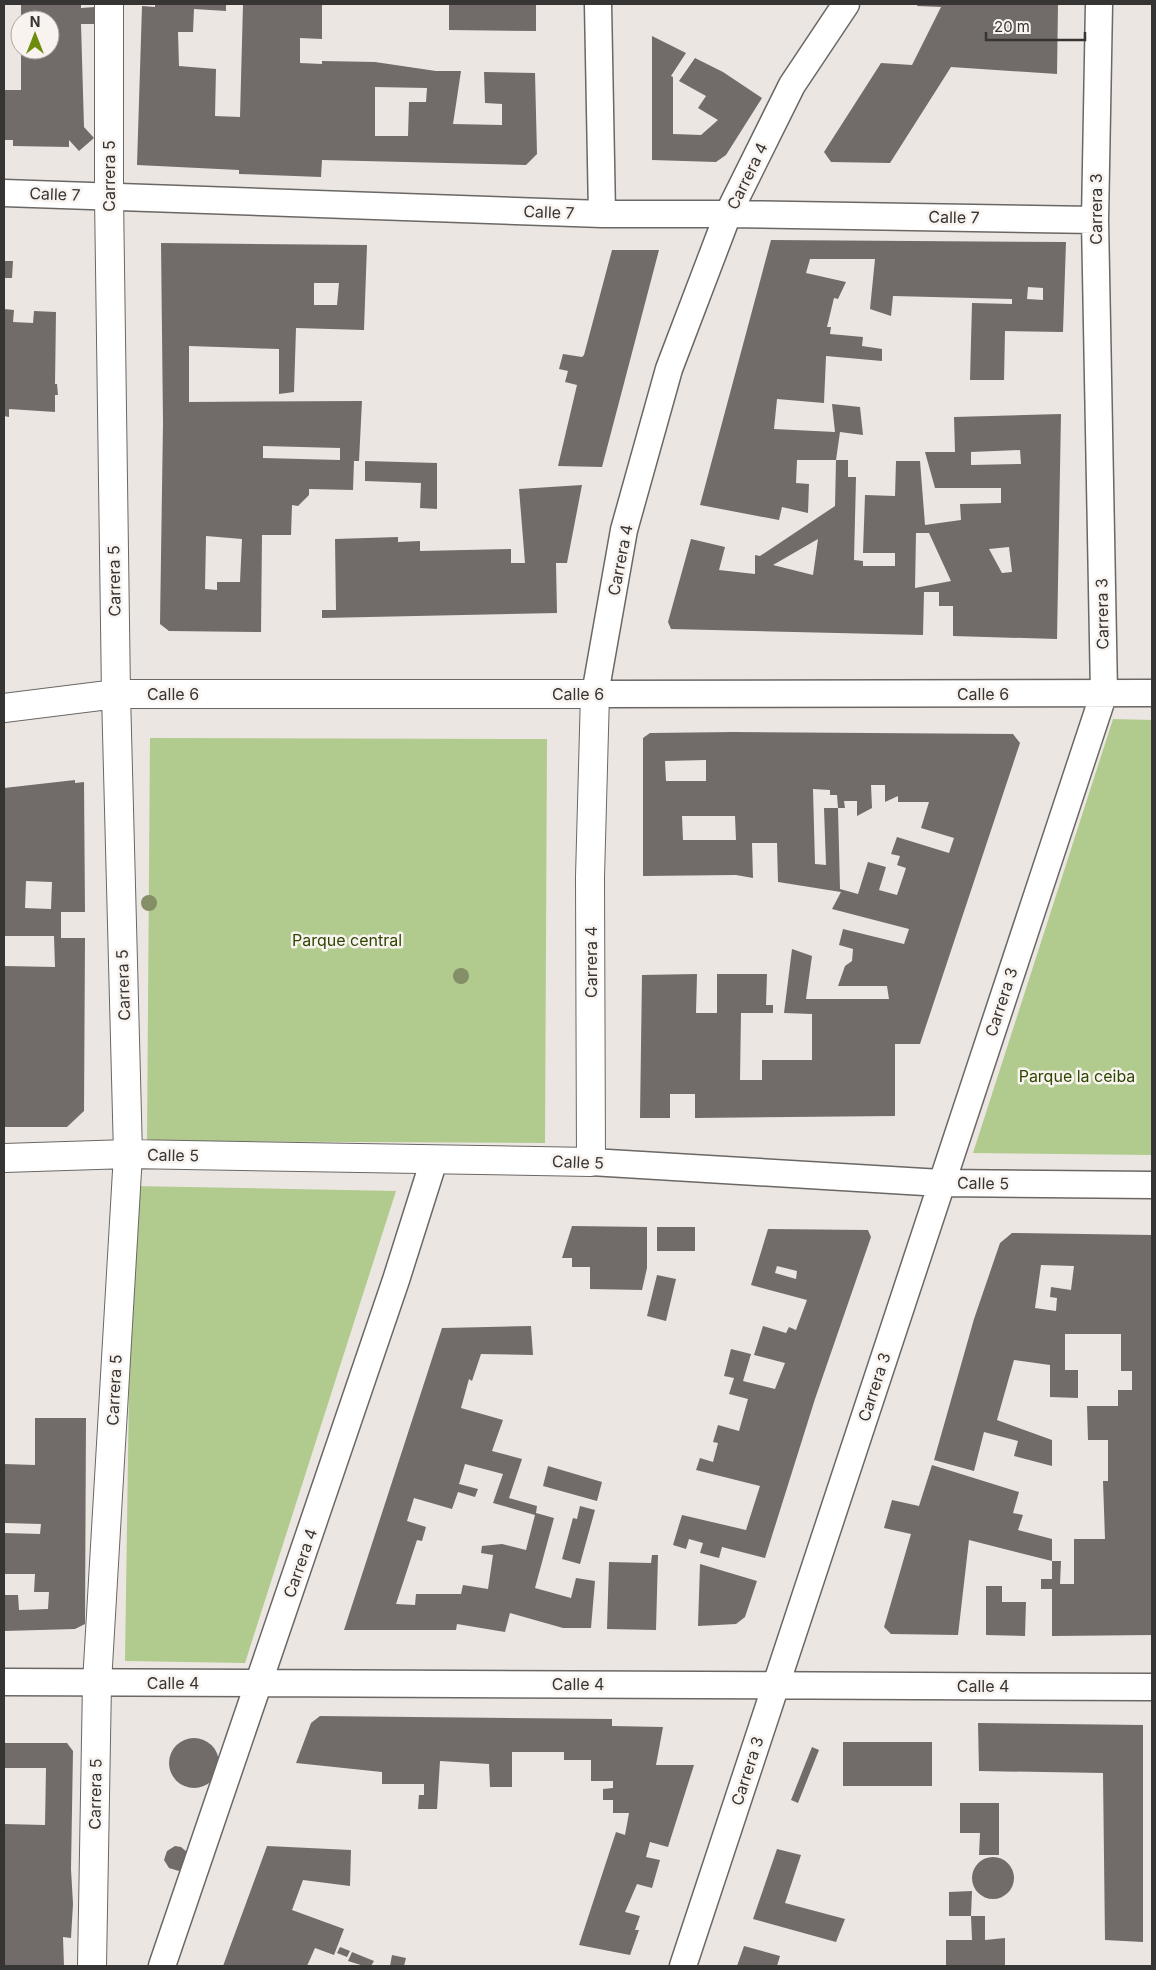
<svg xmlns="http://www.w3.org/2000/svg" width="1156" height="1970" viewBox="0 0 1156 1970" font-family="Inter,sans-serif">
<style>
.green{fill:#b0cb8d}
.building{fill:#716c69;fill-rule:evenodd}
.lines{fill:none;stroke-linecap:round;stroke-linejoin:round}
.minor-casing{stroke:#6b6764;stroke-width:29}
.tertiary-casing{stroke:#6b6764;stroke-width:30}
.minor{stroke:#fff;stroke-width:26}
.tertiary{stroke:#fff;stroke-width:28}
.tree{fill:#848e67}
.labels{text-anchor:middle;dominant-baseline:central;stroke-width:5;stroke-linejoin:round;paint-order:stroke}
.street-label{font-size:16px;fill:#373533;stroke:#f8f3ef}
.park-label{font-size:16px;fill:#2f4602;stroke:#f8f3ef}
</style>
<rect width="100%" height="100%" fill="#ebe6e2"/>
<!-- green -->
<path class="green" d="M1113 719 1152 720V1155L973 1153Z
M150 738 547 739 545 1143 147 1141Z
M132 1186 396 1191 245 1663 125 1661Z"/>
<!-- building -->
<path class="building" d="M21 4H81V8L95 7 96 24H81L84 127 94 138 79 151 69 140V147L13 146V140H4V90H21V50H50V20H21Z
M155 4H226V11L194 9 193 32H178L179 66 216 69 215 116 240 117 243 4H322V39L300 38V63L322 64V61L375 62 436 71H461L453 124 502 125V104L485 103 484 72 535 73 537 154 526 165 322 160 321 177 239 174V170L137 165 142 6 155 7ZM375 87 427 88 426 102H409L408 136H375Z
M449 4H536V31L449 30Z
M918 4H1058L1057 74 951 67 890 163 831 162 824 152 881 63 912 65 941 7 917 6Z
M652 36 686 53 671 76 673 77V134L701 135 718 120 698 108 706 96 679 81 695 58 723 72 762 98 726 155 716 162 652 160Z
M771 240 1066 242 1063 332 1005 331 1004 380H970L972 303 1012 304V299L893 296 891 316 870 309 875 259H810L806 273 846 282 838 299 834 298 827 327H831L830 334 863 337 862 346 882 349V361L826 356 824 403 777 399 774 429 835 432 832 404 860 407 863 435 840 432 836 460H848V477H856L854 560 863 561V566H895V553H863L865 495 895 496 896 461H920L925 525 961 520 960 504 1001 503V488H935L925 452H955L954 417 1061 414 1057 639 953 636V606H939V592H924L923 635 671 629 668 622 691 539 725 547 719 570 755 574V555L760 556 835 506 836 460H797L796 483 809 484 808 513 782 507 779 520 700 505ZM1028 287 1043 288V300L1027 299ZM1020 450 1021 464 971 465V452ZM916 533H929L951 581 915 588ZM818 539 813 575 773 565ZM1009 547 1012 572 1002 573 989 549Z
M161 243 367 245 364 330 296 328 294 392 279 394V349L189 346V402L362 401 359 461H354L353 490 309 489V495L298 506 292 505 291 535H262L261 632 169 631 160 624 163 423ZM314 283H339L337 305H314ZM263 446 340 448V460L263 458ZM206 536 242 539 240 582H217V590L205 589Z
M612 250H659L602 467 558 466 577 385 565 382 568 371 559 369 563 354 582 357 584 355Z
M4 261H13L12 278H4Z
M4 309 14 310 13 322 33 323 34 311 56 312 55 384H57L58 395H55V412L9 409V417L4 416Z
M365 461 437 463V509L420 508 421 483 365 481Z
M582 485 567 563H556L557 613 322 618V610H336L335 539 398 537V542L420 541V551L511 549V563H525L519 489Z
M734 732 1013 734 1020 743 920 1044H895V1116L695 1118V1094H670V1118H640L642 975 697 974 696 1013H717V974H767L766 1005H773V1013H741L740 1080H762V1060H812V1014L784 1013 792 949 812 956 806 999H889L887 986H838L845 966 852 961 853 949 839 945 843 929 904 944 909 929 832 909 841 892 778 882 777 843H752L753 878 736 875 643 876V738L650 733ZM706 760V781H666L665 761ZM871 785H885V802L898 796V802H929L921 828 954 838 949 853 897 837 891 854 900 856 897 865 906 868 897 895 879 890 886 867 868 862 858 894 840 889 838 808H824L826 865 815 864 813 789 830 790V795H837L838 808H845L844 801H857V816L872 808ZM682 816H735L736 840H683Z
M75 780V783L84 782 85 912H61V938H85L84 1111 67 1127H4V966L55 967 54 936H4V788ZM26 881 52 882 51 909 25 908Z
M572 1226 647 1227V1268L642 1290 590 1289V1267H572V1258H562Z
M657 1227H695V1251H657Z
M768 1229 868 1230 871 1237 815 1399 765 1558 722 1547 719 1558 700 1553 703 1543 689 1539 686 1549 673 1545 682 1515 746 1530 760 1486 696 1470 700 1458 713 1462 718 1443 713 1442 718 1425 739 1431 748 1399 729 1394 734 1378 724 1376 731 1349 751 1354 743 1381 775 1389 785 1363 754 1355 763 1326 786 1333 789 1327 796 1330 807 1300 751 1285ZM777 1266 797 1271 796 1279 775 1273Z
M1012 1233 1152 1235V1635L1052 1636V1589H1041V1579H1052V1561H1061L1060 1584H1074V1539H1105L1103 1481H1108V1440H1088L1087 1406H1118V1390H1132V1371H1121V1334H1065V1370H1078V1398L1050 1397V1365L1014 1360 997 1420 1052 1440V1466L1014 1456 1018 1441 984 1432 974 1471 934 1460 974 1319 1000 1243ZM1041 1265 1074 1266 1071 1290 1051 1287 1050 1297 1057 1298 1056 1311 1035 1308Z
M657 1275 676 1279 666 1321 647 1316Z
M531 1326 533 1355 481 1354 472 1381 469 1379 461 1408 503 1420 492 1451 522 1459 509 1498 537 1506 536 1513 554 1518 535 1588 571 1598 576 1578 595 1581 591 1628H563L510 1613 505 1632 457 1624 456 1630H344L442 1328ZM465 1464 503 1474 493 1503 535 1515 526 1550 502 1544 482 1546 481 1553 493 1555 488 1589 463 1585 461 1594H416L415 1605 396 1604 417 1540 422 1541 426 1527 407 1521 414 1498 452 1509 458 1492 475 1497 478 1489 459 1484Z
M35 1418H86L85 1624 75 1629 4 1631V1595H18L19 1610 48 1609 49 1592H34L35 1574H4V1533L40 1534 41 1524 4 1523V1464L35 1465Z
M932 1465 1019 1492 1013 1513 1023 1515 1018 1530 1052 1539V1561L969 1540 958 1635 891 1634 884 1627 911 1534 884 1528 892 1500 919 1506Z
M548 1466 602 1482 597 1501 543 1486Z
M580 1506 595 1510 580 1564 562 1559 573 1518 577 1519Z
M652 1555H658L656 1630 607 1629 609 1562 651 1563Z
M700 1564 757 1581 745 1617 736 1624 698 1626Z
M986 1586H1002V1602H1026L1025 1636 986 1635Z
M320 1716 612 1719V1726L663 1727 656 1765H694L668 1847 650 1842 646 1857 660 1860 652 1888 637 1884 625 1912 640 1916 635 1930H639L630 1955 579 1945 616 1832 625 1835 629 1813H613V1800H603V1789L613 1788V1781H591V1760H564V1752H512V1787H490L489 1764 440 1761 437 1809H418L419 1795H424V1784H382V1772L296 1763 311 1723Z
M978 1723 1143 1725V1942L1105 1940 1103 1773 979 1771Z
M169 1763a25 25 0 1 1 50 0a25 25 0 1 1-50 0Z
M843 1742H932V1786H843Z
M4 1743H67L73 1751 71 1869 73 1904 71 1938 63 1937 64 1966H4V1824L45 1825 46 1768H4Z
M812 1747 819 1750 798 1803 791 1800Z
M960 1803H999V1855H979L980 1833H960Z
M175 1846 181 1847 187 1852 181 1870 179 1871 169 1868 164 1860 167 1851Z
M267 1846 351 1850 350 1886 303 1880 292 1910 344 1929 334 1955 315 1948 307 1966H223Z
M777 1849 801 1855 785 1903 845 1919 836 1942 753 1919Z
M972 1878a21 21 0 1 1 42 0a21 21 0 1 1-42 0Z
M972 1891 971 1916H985V1940L1005 1938V1966H946V1940H972L971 1916H949V1892Z
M744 1946 780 1956 777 1966H737Z
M340 1947 350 1951 347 1957 337 1953Z
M352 1952 374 1961 371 1966H364L348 1961Z
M392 1955 406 1958 404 1966H390Z"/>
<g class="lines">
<!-- minor casing -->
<g class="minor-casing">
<path id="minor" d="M598 4 602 214
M846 4 792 85 728 214 669 369 624 530 595 694 1152 693
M4 193 602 214H728L1095 220
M591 1162 941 1183 1152 1185
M4 1682 1152 1687
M162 1966 396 1280 434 1160
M683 1966 1104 693 1095 220 1099 4"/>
</g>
<!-- tertiary casing -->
<g class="tertiary-casing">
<path id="tertiary" d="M4 708 116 694H595L590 877 591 1162 128 1154 4 1158
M92 1966 97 1683 128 1154 116 694 109 196V4"/>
</g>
<!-- minor -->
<use href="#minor" class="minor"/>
<!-- tertiary -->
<use href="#tertiary" class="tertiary"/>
</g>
<!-- trees -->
<g class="tree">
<circle cx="149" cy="903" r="8"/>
<circle cx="461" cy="976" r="8"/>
</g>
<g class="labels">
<!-- street labels -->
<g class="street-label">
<text transform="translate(109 176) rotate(-90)">Carrera 5</text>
<text transform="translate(747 176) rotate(-64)">Carrera 4</text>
<text transform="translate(55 194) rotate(2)">Calle 7</text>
<text transform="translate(1096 209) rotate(-90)">Carrera 3</text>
<text transform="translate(549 212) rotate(2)">Calle 7</text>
<text transform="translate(954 217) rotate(1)">Calle 7</text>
<text transform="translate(620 560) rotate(-79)">Carrera 4</text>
<text transform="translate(114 581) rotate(-91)">Carrera 5</text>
<text transform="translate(1102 614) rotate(-91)">Carrera 3</text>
<text x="173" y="694">Calle 6</text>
<text x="578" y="694">Calle 6</text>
<text x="983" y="694">Calle 6</text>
<text transform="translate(591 962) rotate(-90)">Carrera 4</text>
<text transform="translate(123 985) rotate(-92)">Carrera 5</text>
<text transform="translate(1001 1002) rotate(-72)">Carrera 3</text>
<text transform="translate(173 1155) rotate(1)">Calle 5</text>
<text transform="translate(578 1162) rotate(2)">Calle 5</text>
<text transform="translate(983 1183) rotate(1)">Calle 5</text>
<text transform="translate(874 1387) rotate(-72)">Carrera 3</text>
<text transform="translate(114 1390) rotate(-87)">Carrera 5</text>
<text transform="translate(300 1563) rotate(-71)">Carrera 4</text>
<text x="173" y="1683">Calle 4</text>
<text x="578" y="1684">Calle 4</text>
<text x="983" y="1686">Calle 4</text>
<text transform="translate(747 1771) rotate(-72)">Carrera 3</text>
<text transform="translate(95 1794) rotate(-89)">Carrera 5</text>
</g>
<!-- park labels -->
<g class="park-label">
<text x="347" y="940">Parque central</text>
<text x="1077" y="1076">Parque la ceiba</text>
</g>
</g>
<!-- border -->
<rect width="1156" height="1970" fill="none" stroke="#373533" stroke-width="10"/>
<!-- north arrow -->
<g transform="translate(35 35)"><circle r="24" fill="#f8f3ef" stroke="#aba7a4"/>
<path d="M0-4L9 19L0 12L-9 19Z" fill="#6c8c0e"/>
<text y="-8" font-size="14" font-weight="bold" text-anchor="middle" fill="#373533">N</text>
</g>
<!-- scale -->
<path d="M986 32v8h99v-8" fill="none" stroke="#373533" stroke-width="2.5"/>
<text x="994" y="32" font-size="15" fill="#373533" stroke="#f8f3ef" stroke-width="4" paint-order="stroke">20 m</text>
</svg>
